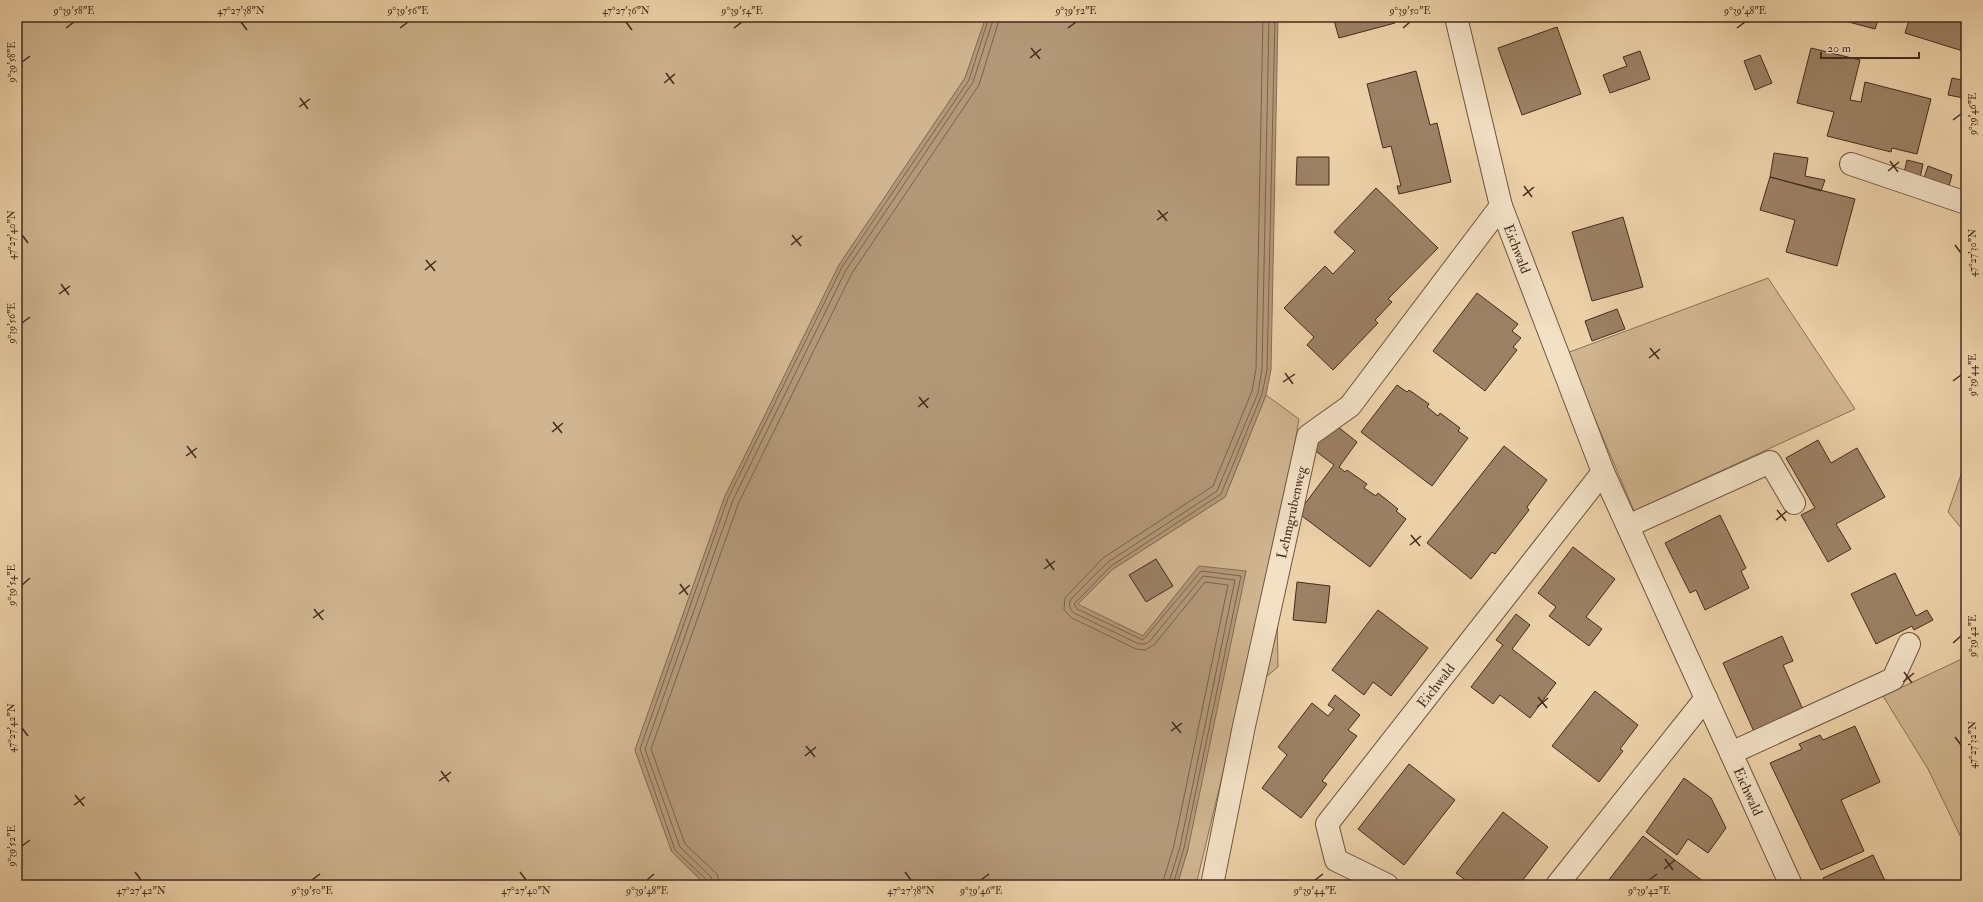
<svg xmlns="http://www.w3.org/2000/svg" width="1983" height="902" viewBox="0 0 1983 902" font-family="'IM FELL Double Pica',serif">
<style>
.green{fill:#d0b590;stroke:#8a7056}
.water{fill:#b49979;stroke:#876d54}
.lines{fill:none;stroke-linecap:round;stroke-linejoin:round}
.shore{stroke:#7c624b;stroke-width:1}
.building{fill:#9c8165;stroke:#442b1d}
.minor-casing{stroke:#6e5440;stroke-width:24}
.minor{stroke:#f3e1c6;stroke-width:22}
.ticks{fill:none;stroke:#442b1d;stroke-width:1.5}
.labels{text-anchor:middle;dominant-baseline:central;stroke-width:3;stroke-linejoin:round;paint-order:stroke}
.street-label{font-size:14px;fill:#442b1d;stroke:#f3e1c6}
.neatline{fill:none;stroke:#442b1d;stroke-width:1.5}
.ticks-label{font-size:10px;text-anchor:middle;fill:#442b1d}
</style>
<rect width="100%" height="100%" fill="#edd1a8"/>
<filter id="stains"><feTurbulence type="fractalNoise" baseFrequency=".005" numOctaves="4"/><feColorMatrix values="0 0 0 0 .2 0 0 0 0 .09 0 0 0 0 .02 0 0 0 .5 -.17"/></filter>
<radialGradient id="worn" r=".72"><stop offset=".6" stop-color="#630" stop-opacity="0"/><stop offset="1" stop-color="#630" stop-opacity=".3"/></radialGradient>
<!-- green -->
<path class="green" d="M17 17H986L965 78 839 265 725 496 635 750 672 852 706 885H17Z
M1768 278 1855 409 1634 511 1567 353Z
M1266 395 1299 419 1276 558 1278 667 1241 698 1196 885H1177L1188 849 1199 566 1143 636 1077 605 1113 569 1225 497Z
M1963 469H1966V534L1948 512Z
M1966 657V848L1928 769 1883 696Z"/>
<!-- water -->
<path class="water" d="M986 17H1278L1271 370 1266 395 1225 497 1113 569 1078 604 1143 636 1199 566 1246 571 1188 849 1177 885H706L672 852 635 750 725 496 839 265 965 78Z"/>
<g class="lines">
<!-- shore -->
<path class="shore" d="M709 885 708 881 675 850 640 749 728 498 842 267 969 80 989 17
M714 885 711 877 680 847 645 749 733 500 846 270 973 82 994 17
M720 885 717 874 685 844 651 749 739 502 852 273 979 85 1000 17
M1162 885 1174 845 1228 585 1205 582 1154 645 1145 650 1136 649 1072 618 1064 610 1065 598 1103 558 1213 486 1252 391 1256 369 1263 17
M1168 885 1180 847 1235 580 1203 576 1150 641 1145 644H1139L1074 613C1069 609 1068 603 1072 598L1108 562 1217 491 1258 393 1262 369 1269 17
M1173 885 1184 848 1241 576 1201 571 1143 640 1077 609 1074 604 1111 566 1221 494 1262 394 1267 370 1275 17"/>
</g>
<!-- building -->
<path class="building" d="M1333 17H1394L1395 23 1339 38Z
M1830 17H1879L1875 29Z
M1910 17H1966V52L1905 33Z
M1557 27 1581 94 1522 115 1498 48Z
M1811 48 1860 60 1850 100 1861 102 1865 82 1931 99 1917 154 1892 148 1891 152 1827 136 1834 112 1797 103Z
M1640 51 1650 79 1610 93 1603 75 1627 66 1623 57Z
M1760 55 1772 83 1755 90 1744 61Z
M1416 71 1430 125 1437 123 1451 182 1399 194 1397 186H1401L1391 146 1383 148 1367 84Z
M1952 78 1966 81 1964 98 1948 95Z
M1774 153 1808 158 1805 176 1825 180 1821 191 1770 177Z
M1297 157H1329V185H1296Z
M1907 160 1923 164 1920 178 1904 173Z
M1928 166 1952 175 1949 186 1924 178Z
M1770 177 1855 199 1837 266 1786 252 1795 220 1760 210Z
M1376 188 1438 248 1388 299 1392 302 1375 320 1378 323 1333 370 1307 345 1314 337 1284 308 1325 266 1333 274 1355 251 1334 232Z
M1623 217 1643 287 1592 301 1572 232Z
M1477 293 1518 324 1512 331 1521 338 1513 347 1517 350 1485 391 1433 351Z
M1617 309 1625 329 1592 341 1585 321Z
M1397 385 1407 392 1409 390 1429 404 1427 407 1438 416 1440 413 1460 428 1458 431 1468 438 1432 486 1361 432Z
M1333 423 1357 442 1339 467 1345 472 1347 470 1367 484 1364 488 1376 496 1378 493 1398 509 1396 511 1406 519 1370 567 1298 513 1334 465 1313 449Z
M1818 440 1831 463 1857 448 1885 497 1836 524 1851 549 1828 562 1801 515 1815 508 1786 458Z
M1504 446 1547 480 1527 507 1529 510 1495 554 1492 552 1471 579 1427 543Z
M1720 515 1746 568 1741 571 1749 588 1705 610 1696 590 1690 593 1665 543Z
M1573 547 1615 579 1586 617 1602 629 1589 646 1549 616 1556 607 1538 593Z
M1156 559 1173 586 1146 602 1129 575Z
M1895 573 1916 616 1927 610 1933 620 1914 630 1912 626 1876 644 1851 594Z
M1297 582 1330 586 1326 623 1293 620Z
M1378 610 1428 648 1391 696 1373 682 1364 695 1332 670Z
M1516 614 1530 625 1512 649 1556 683 1530 718 1500 695 1493 704 1471 687 1503 645 1496 640Z
M1782 636 1793 661 1783 665 1805 714 1756 736 1723 663Z
M1595 691 1638 725 1620 749 1623 751 1599 782 1552 746Z
M1335 695 1360 715 1348 730 1357 736 1322 781 1327 784 1301 818 1262 788 1287 755 1278 747 1312 703 1328 716 1334 709 1328 705Z
M1855 726 1880 782 1841 800 1864 851 1821 870 1770 763 1802 749 1799 744 1820 735 1823 740Z
M1409 764 1455 800 1404 865 1358 829Z
M1684 778 1711 798 1726 828 1708 853 1688 839 1677 855 1646 832Z
M1503 812 1548 847 1519 885H1472L1456 873Z
M1643 836 1708 885H1605Z
M1873 855 1887 885H1827L1823 878Z"/>
<g class="lines">
<!-- minor casing -->
<g class="minor-casing">
<g id="minor">
<path id="s1" d="M1456 17 1501 206 1603 472 1791 885"/>
<path d="M1851 164 1966 203"/>
<path d="M1628 526 1770 462 1794 503"/>
<path d="M1731 753 1893 679 1909 644"/>
<path id="s2" d="M1212 885 1244 726 1308 436 1350 406 1501 206"/>
<path id="s3" d="M1387 885 1336 860 1327 824 1603 472"/>
<path d="M1557 885 1706 698"/>
</g>
</g>
<!-- minor -->
<use href="#minor" class="minor"/>
</g>
<!-- ticks -->
<path class="ticks" d="M241 22 247 30M626 22 632 30M66 28 74 22M400 28 408 22M734 28 742 22M1068 28 1076 22M1403 28 1410 22M1737 28 1745 22M1031 48 1040 59M1030 58 1041 49M22 62 30 56M666 73 674 84M664 83 675 74M300 98 308 109M299 107 310 99M1953 120 1961 114M1890 161 1898 172M1888 171 1899 162M1524 186 1532 197M1523 196 1534 187M1158 210 1167 221M1157 220 1168 212M22 235 28 243M792 235 801 246M791 245 802 236M1955 245 1961 253M426 260 435 271M425 270 436 261M61 284 69 295M59 294 70 286M22 323 30 317M1650 348 1659 359M1649 358 1660 349M1285 373 1293 384M1953 381 1961 375M1283 382 1295 374M919 397 928 408M918 407 929 398M553 422 562 433M552 432 563 423M187 446 196 458M186 456 197 448M1777 510 1786 521M1776 520 1787 511M1411 535 1420 546M1410 545 1421 536M1046 559 1054 570M1044 569 1055 561M680 584 688 595M22 585 30 578M679 594 690 585M314 609 323 620M313 618 324 610M1953 643 1961 636M1904 672 1912 683M1903 682 1914 673M1538 697 1547 708M1537 707 1548 698M1172 722 1181 733M22 728 28 736M1171 731 1182 723M1955 737 1961 745M806 746 815 757M805 756 816 747M441 771 449 782M439 781 451 772M75 795 84 806M74 805 85 797M22 846 30 840M1665 859 1673 870M1664 869 1675 860M135 872 141 880M520 872 526 880M905 872 911 880M312 880 320 874M647 880 654 874M981 880 989 874M1315 880 1323 874M1649 880 1657 874"/>
<g class="labels">
<!-- street labels -->
<g class="street-label">
<text stroke="none"><textPath href="#s1" startOffset="240">Eichwald</textPath></text>
<text stroke="none"><textPath href="#s2" startOffset="381">Lehmgrubenweg</textPath></text>
<text stroke="none"><textPath href="#s3" startOffset="270">Eichwald</textPath></text>
<text stroke="none"><textPath href="#s1" startOffset="830">Eichwald</textPath></text>
</g>
</g>
<!-- margin -->
<rect width="1983" height="902" fill="none" stroke="#edd1a8" stroke-width="44"/>
<!-- scale -->
<path d="M1821 52v6h98v-6" fill="none" stroke="#442b1d" stroke-width="2"/>
<text x="1827" y="52" font-size="12" fill="#442b1d" stroke="#f3e1c6" stroke-width="3" paint-order="stroke">20 m</text>
<rect x="22" y="22" width="1939" height="858" class="neatline"/>
<g class="ticks-label">
<text x="74" y="14">9°39'58"E</text>
<text x="241" y="14">47°27'38"N</text>
<text x="408" y="14">9°39'56"E</text>
<text x="626" y="14">47°27'36"N</text>
<text x="742" y="14">9°39'54"E</text>
<text x="1076" y="14">9°39'52"E</text>
<text x="1410" y="14">9°39'50"E</text>
<text x="1745" y="14">9°39'48"E</text>
<text transform="translate(11 62) rotate(-90)" y="4">9°39'58"E</text>
<text transform="translate(1972 114) rotate(-90)" y="4">9°39'46"E</text>
<text transform="translate(11 235) rotate(-90)" y="4">47°27'40"N</text>
<text transform="translate(1972 253) rotate(-90)" y="4">47°27'30"N</text>
<text transform="translate(11 323) rotate(-90)" y="4">9°39'56"E</text>
<text transform="translate(1972 375) rotate(-90)" y="4">9°39'44"E</text>
<text transform="translate(11 585) rotate(-90)" y="4">9°39'54"E</text>
<text transform="translate(1972 636) rotate(-90)" y="4">9°39'42"E</text>
<text transform="translate(11 728) rotate(-90)" y="4">47°27'42"N</text>
<text transform="translate(1972 745) rotate(-90)" y="4">47°27'32"N</text>
<text transform="translate(11 846) rotate(-90)" y="4">9°39'52"E</text>
<text x="141" y="894">47°27'42"N</text>
<text x="312" y="894">9°39'50"E</text>
<text x="526" y="894">47°27'40"N</text>
<text x="647" y="894">9°39'48"E</text>
<text x="911" y="894">47°27'38"N</text>
<text x="981" y="894">9°39'46"E</text>
<text x="1315" y="894">9°39'44"E</text>
<text x="1649" y="894">9°39'42"E</text>
</g>
<rect width="100%" height="100%" filter="url(#stains)"/>
<rect width="100%" height="100%" fill="url(#worn)"/>
</svg>
